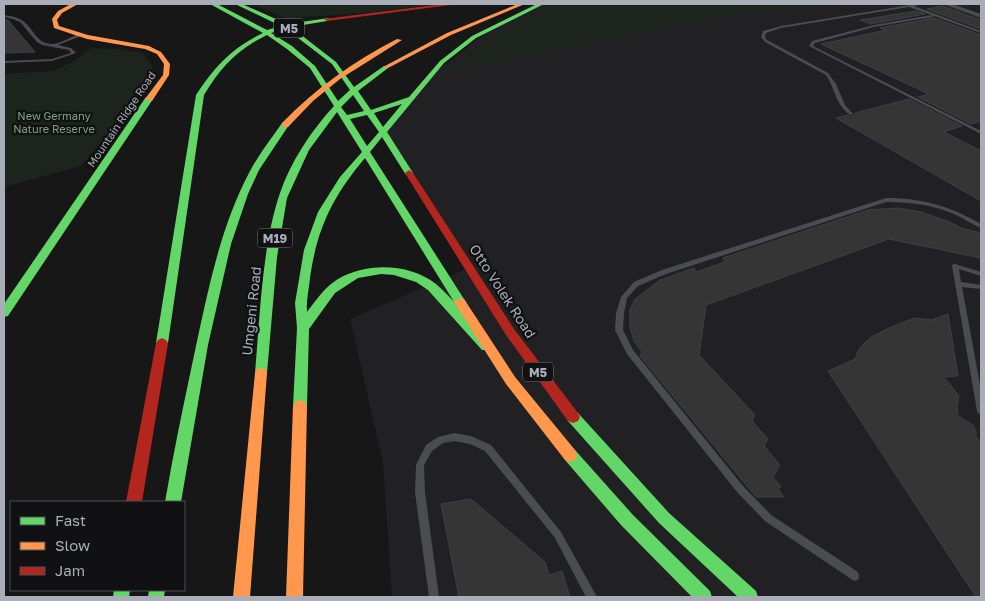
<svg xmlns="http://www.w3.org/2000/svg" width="985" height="601" viewBox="0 0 985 601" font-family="'Golos Text',sans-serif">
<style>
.built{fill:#212123}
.green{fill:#1d241e}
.building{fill:#353536;stroke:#3f4043}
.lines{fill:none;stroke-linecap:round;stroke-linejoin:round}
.lane{fill:#4b4c50;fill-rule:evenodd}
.street{fill:#4b4c50;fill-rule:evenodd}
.fast{fill:#63d668;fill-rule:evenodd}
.slow{fill:#ff974d;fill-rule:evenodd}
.jam{fill:#b3261e;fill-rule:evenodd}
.labels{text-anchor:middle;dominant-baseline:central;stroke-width:4.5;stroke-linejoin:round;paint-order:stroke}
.far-park-label{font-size:11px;fill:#7fa381;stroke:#111113}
.far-street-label{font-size:11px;fill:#a8adb8;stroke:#111113}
.shield{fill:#111113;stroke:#7b7e86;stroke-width:1}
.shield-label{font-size:12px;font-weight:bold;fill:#a8adb8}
.street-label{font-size:14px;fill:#a8adb8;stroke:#111113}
</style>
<rect width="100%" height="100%" fill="#171717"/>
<!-- built -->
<path class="built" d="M543 4H981V597H392L383 463 350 319 471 267 384 132 429 77 495 26Z"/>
<!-- green -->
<path class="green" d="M251 4H436L372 12 294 18H285Z
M554 4H820L822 5 728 16 452 72V67L493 35Z
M91 48 118 49 142 53 153 67 147 88 81 166 4 187V74L52 71 71 63Z"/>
<!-- building -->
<path class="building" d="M942 6 981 20V29L927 9Z
M916 11 925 14 870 24 860 20Z
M934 18 981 35V121L971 124 918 97 929 94 821 44 886 30 880 28Z
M4 19 8 20 35 52 4 53Z
M909 99 962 126 944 132 981 151V201L836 118 848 115 852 117 855 113Z
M897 208 921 212 950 222 961 228 981 233V258L889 239 706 305 699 355 755 415 752 421 768 439 764 446 780 465 773 477 781 487 778 489 784 497H756L640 356 642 352 634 341 630 327V310L635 299 660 280 694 268 696 272 725 262 723 258 868 210Z
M948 314 958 376 944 377 959 396 957 406 958 416 973 425 976 431V437L981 442V597H976L828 371 855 359 859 349 871 337 889 328 914 318 932 320Z
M471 499 545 562 549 575 562 571 570 597H459L441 504Z"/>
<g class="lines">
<!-- lane -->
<path class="lane" d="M916 4H923L914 6 981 31V33L934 16 932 17 874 27 815 43 813 46 981 131V134L809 46 812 41 874 25 932 15 909 7 781 28 766 33 765 37 767 40 828 73 836 84 845 105 853 114 851 115C836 107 835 88 826 75L765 42 761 37 763 31 781 26Z
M4 15C11 16 17 17 23 21 34 29 37 45 53 44 62 43 70 37 79 34H81V36L58 45 71 48 76 53 52 61 4 63V61L52 59 71 53 69 50 42 45 37 42 20 22 13 19 4 17Z
M886 198C922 198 950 206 981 224V228C973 225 965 219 956 215 934 205 911 202 886 202L666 274 638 286 627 298 624 313 623 330 633 350 743 486 771 515 858 572 859 576 858 580 854 581 765 521 737 492 627 354 615 330 616 313 621 297 634 282 662 270Z
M953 264H955L981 272V276L959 269 961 282 981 285V289L962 287 981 390V415L978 413 977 411 952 266Z
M454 433 471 436 491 445 561 532 597 597H586L555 538 485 451 470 444 454 441 443 443 432 451 424 465 425 492 439 597H429L415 492 416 465 426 445 438 437Z"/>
<!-- street -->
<path class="street" d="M943 4H952L981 14V18Z"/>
<!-- fast -->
<path class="fast" d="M210 4H217L267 30 281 26 235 4H242L287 24 329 18 327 21 291 27 336 62 354 87 384 66H388V68L358 91 371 110 409 97 440 61 472 36 537 4H544L476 38 444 63 387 132 413 173 412 175H406L382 137 370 152 464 299 466 302 464 305H456L365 158C333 196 317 228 310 278 309 289 306 301 307 312 316 300 325 287 338 279 366 262 410 263 436 284 454 299 474 326 490 344L492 347 490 350H482L428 290 416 282 394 275 381 274 358 278 335 293 309 329 307 406 305 410 300 412 295 410 293 406 297 328 295 303 304 250 318 212 340 177 362 152 337 112 309 150 287 198 277 257 267 373 265 377 261 378 257 377 255 373C260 317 262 245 280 193 291 161 311 131 334 106L310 68 287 49 267 35C238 49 220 68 204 95L168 343 166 346H158L156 343 196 95C214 67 233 47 263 33ZM285 28 332 64 350 90 338 101 315 66 292 46 271 33ZM353 95 364 111 347 115 341 107ZM402 104 383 127 374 113ZM367 115 379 132 367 146 350 119Z
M146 97 153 99 8 316 4 317V304Z
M282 123 289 125 259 170 248 194 231 244 208 345 181 502H165C173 455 183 407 193 360 207 296 219 229 250 171 259 154 271 139 282 123Z
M573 411 578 413 669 513 756 591 758 597H738L659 523 568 421 566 417 568 413Z
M570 448 575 450 633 515 710 591 712 597H692L621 525 565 460 563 455 565 450Z
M114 590H130L129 597H113Z
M149 590H165L164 597H148Z"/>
<!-- slow -->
<path class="slow" d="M71 4H78L62 13 57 20 59 26 88 35 149 46 161 52 170 64 169 75 152 101 145 99 163 75 164 64 157 54 145 49 87 39 54 28 52 19 58 11Z
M518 4H525L451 35 388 68 383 67 447 33Z
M397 39 402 40 340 79 313 101 288 127H282V123C316 88 354 61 397 39Z
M460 298 464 299 515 377 575 450 577 455 575 460 570 462 565 460 506 384 454 302Z
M261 368 265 369 267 373 250 597H233L255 373 257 369Z
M300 400 305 402 307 406 303 597H286L293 406 295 402Z"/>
<!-- jam -->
<path class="jam" d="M443 4H458L327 21 324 19Z
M409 170 413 173 514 329 578 413 580 417 578 421 573 423 568 421 506 335 405 173Z
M162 338 166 340 168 343 142 502H126L156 343 158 340Z"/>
</g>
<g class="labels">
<!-- far-park labels -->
<g class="far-park-label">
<text x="54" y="115">New Germany<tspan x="54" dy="13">Nature Reserve</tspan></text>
</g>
<!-- far-street labels -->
<g class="far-street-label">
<text transform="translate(121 119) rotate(-56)">Mountain Ridge Road</text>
</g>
<!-- shield labels -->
<g class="shield">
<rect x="274" y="18.5" width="30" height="19" rx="4"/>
<rect x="257.5" y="228.5" width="35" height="19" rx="4"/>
<rect x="523" y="362.5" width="30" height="19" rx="4"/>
</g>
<g class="shield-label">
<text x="289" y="28">M5</text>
<text x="275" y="238">M19</text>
<text x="538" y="372">M5</text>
</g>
<!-- street labels -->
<g class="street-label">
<text transform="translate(503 291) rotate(57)">Otto Volek Road</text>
<text transform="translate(251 311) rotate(-84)">Umgeni Road</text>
</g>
</g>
<!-- border -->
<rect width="985" height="601" fill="none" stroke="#a8adb8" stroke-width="10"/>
<!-- legend -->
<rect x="10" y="501" width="175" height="90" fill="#111113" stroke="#4d4f55"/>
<rect x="20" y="517" width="25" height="8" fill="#63d668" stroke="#4d4f55"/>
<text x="55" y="526" font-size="15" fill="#a8adb8">Fast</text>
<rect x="20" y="542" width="25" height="8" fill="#ff974d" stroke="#4d4f55"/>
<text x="55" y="551" font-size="15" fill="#a8adb8">Slow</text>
<rect x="20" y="567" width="25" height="8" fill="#b3261e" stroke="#4d4f55"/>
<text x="55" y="576" font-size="15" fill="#a8adb8">Jam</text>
</svg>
